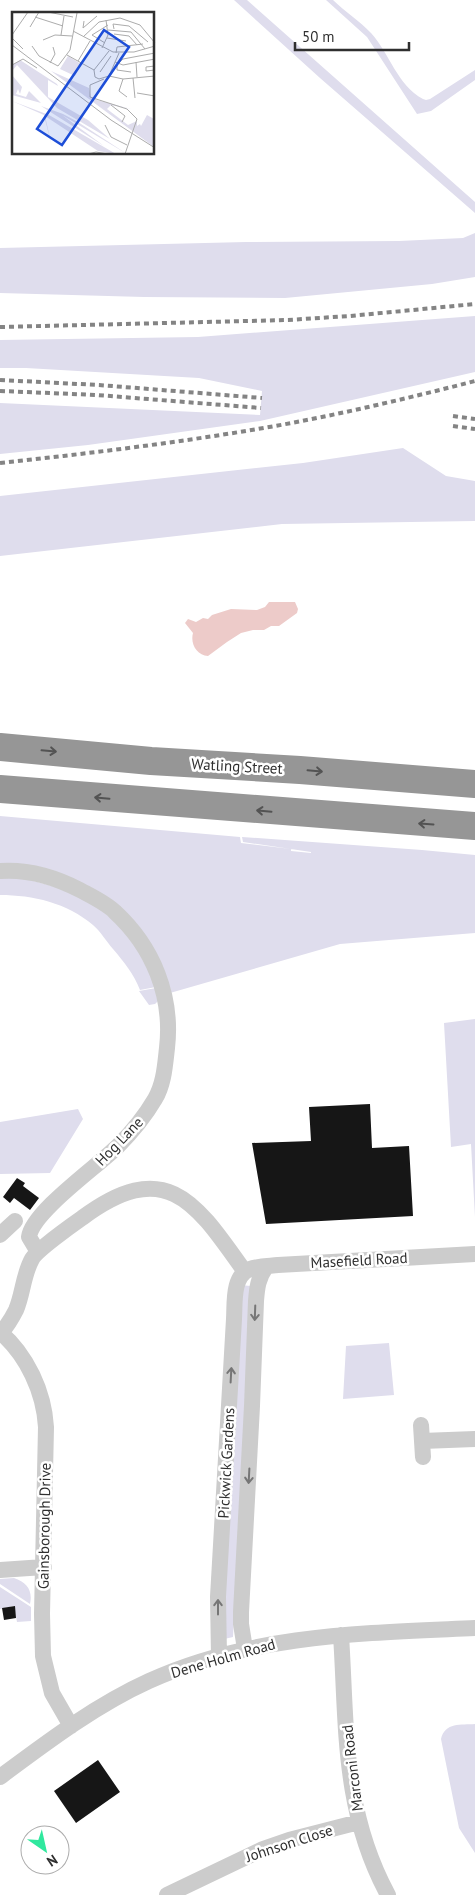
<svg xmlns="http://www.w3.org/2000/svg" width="475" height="1895" viewBox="0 0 475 1895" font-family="'PT Sans',sans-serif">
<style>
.green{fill:#dfdded}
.water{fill:#edcbc9}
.building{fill:#161616}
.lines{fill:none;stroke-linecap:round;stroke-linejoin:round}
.street{stroke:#ccc;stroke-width:16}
.highway{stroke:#969696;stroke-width:28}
.rail{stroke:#848484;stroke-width:4;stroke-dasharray:5 4;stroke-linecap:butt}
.oneway{stroke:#535353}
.oneway2{stroke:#767676}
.labels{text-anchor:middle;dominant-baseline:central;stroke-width:5;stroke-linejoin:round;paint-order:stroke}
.street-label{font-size:15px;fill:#2f2f2f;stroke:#fff}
.inset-road{fill:none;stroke:#acacac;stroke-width:1}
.view{fill:#1d4ed8;fill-opacity:0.15;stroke:#1d4ed8;stroke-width:2.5}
.inset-edge{fill:none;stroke:#2f2f2f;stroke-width:2.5}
</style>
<rect width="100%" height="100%" fill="#fff"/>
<!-- green -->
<path class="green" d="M234 0H247L475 202V213L320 78Z
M326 0H333C345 12 360 21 371 33 390 54 397 85 423 99L426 100 430 99 475 70V80L431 111 417 114 367 37Z
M475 233V277L432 284 285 298 144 297 0 293V248L246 242 399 241 463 238Z
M475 316V372L260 421 88 445 0 454V403L260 415 262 391 199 378 26 368H0V340L198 337Z
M403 448 446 476 475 481V521L282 524 0 556V496L303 463Z
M0 816 240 837 241 843 291 849V851L311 853V852L243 842 242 837 422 850 475 855V933L340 944 170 993 102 899 0 867Z
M0 876H16L84 895 134 938 156 987 140 990C134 974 124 962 113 949 106 941 101 932 93 925 67 903 33 895 0 895Z
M156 988 158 1001 155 1004 149 1005 139 991Z
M475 1019V1217L471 1144 451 1147 444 1023Z
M78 1109 83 1119 50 1173 0 1174V1122Z
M239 1285 251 1286 233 1637 220 1640Z
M389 1343 394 1395 343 1399 346 1346Z
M14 1578C27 1582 33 1591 30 1604L0 1584V1579Z
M0 1587 31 1607V1621L17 1622 14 1606 0 1609Z
M475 1724V1853L459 1828 441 1739C445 1722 461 1725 475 1724Z"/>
<!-- water -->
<path class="water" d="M269 602H295L298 609 297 613 279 626H271L264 630H253L241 633 227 642 208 656C197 655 190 644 193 633L185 623 188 619 196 622 203 618 208 619 212 615 231 609 257 610 265 607Z"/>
<!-- building -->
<path class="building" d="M370 1104 372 1148 409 1146 413 1216 266 1224 252 1143 311 1141 309 1107Z
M17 1178 25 1183 23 1186 39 1198 30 1210 14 1198 10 1203 3 1197Z
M15 1606 16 1618 4 1620 2 1608Z
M98 1760 120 1792 76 1823 54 1791Z"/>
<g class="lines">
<!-- street -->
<path class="street" d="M0 871C28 869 55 877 80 890 91 896 106 903 115 912 153 947 173 996 167 1048 165 1065 164 1084 155 1099 145 1116 132 1132 118 1146 98 1166 32 1212 29 1237L38 1252
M0 1235 15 1221
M0 1332C27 1355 44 1392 46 1427L42 1614 43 1656 52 1693 71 1726
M1 1333C7 1326 12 1318 16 1310 23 1294 23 1275 32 1259 37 1250 72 1225 82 1218 167 1155 196 1203 245 1272
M421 1425 423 1457
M422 1441 475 1439
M0 1570 44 1567
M341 1635C347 1728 342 1810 388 1895
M245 1649 241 1624V1612L252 1406 256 1301C257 1288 258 1278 266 1267
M219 1656 218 1597 234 1319C235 1303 232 1276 250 1269 258 1266 270 1266 278 1265L475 1254
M0 1777C47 1742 96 1705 149 1681 252 1634 365 1633 475 1628
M167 1895 263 1849 289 1840 359 1822"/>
<!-- highway -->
<path class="highway" d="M0 747 151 761 300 770 475 784
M0 789 475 826"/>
<!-- rail -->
<path class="rail" d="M0 327 288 320 350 316 475 304
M0 380 99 385 262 398
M0 391 97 395 261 408
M453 416 475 419
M453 426 475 429
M0 463C92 453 184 442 275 426 342 414 409 398 475 381"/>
</g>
<!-- one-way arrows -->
<defs><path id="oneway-shaft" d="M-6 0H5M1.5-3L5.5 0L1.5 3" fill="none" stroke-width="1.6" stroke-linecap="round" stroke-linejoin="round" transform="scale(1.25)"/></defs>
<g class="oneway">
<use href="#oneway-shaft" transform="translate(49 751) rotate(5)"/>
<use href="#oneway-shaft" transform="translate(315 771) rotate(5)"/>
<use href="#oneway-shaft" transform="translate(102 798) rotate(-175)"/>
<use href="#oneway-shaft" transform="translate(264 811) rotate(-175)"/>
<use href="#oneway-shaft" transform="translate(426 824) rotate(-176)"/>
</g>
<g class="oneway2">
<use href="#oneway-shaft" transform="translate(255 1313) rotate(92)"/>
<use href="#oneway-shaft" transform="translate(231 1375) rotate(-87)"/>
<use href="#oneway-shaft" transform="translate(249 1476) rotate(93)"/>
<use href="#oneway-shaft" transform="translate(218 1607) rotate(-90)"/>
</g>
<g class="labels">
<!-- street labels -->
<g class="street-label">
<text transform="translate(237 766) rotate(3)">Watling Street</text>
<text transform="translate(119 1141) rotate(-46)">Hog Lane</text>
<text transform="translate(359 1260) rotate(-3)">Masefield Road</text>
<text transform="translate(226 1463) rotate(-87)">Pickwick Gardens</text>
<text transform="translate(44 1526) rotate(-89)">Gainsborough Drive</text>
<text transform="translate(223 1658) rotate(-16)">Dene Holm Road</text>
<text transform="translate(352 1768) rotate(-97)">Marconi Road</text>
<text transform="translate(289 1843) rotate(-18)">Johnson Close</text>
</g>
</g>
<!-- overview -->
<g transform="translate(12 12)">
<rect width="142" height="142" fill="#fff"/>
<path d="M56 44 69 52 63 64 48 57ZM8 48 45 72 46 74 36 68V85L76 108 98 127 45 96 5 53 0 59V53ZM39 59 77 76 79 85 85 88 119 97 99 93 95 97 116 113 125 109V114L128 112 129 114 135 103 142 107V135ZM0 63 10 75 8 82 6 77 4 82 14 85 17 79 29 91 0 83ZM0 89 37 103 104 142 86 139 33 104 40 135 32 103ZM29 94 51 102 66 110 115 142 50 103 92 134Z" fill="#dfdded"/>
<path class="inset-road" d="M36 0 61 5M43 0H67M23 5 51 14M72 9 71 16 85 4M18 15 27 0M102 17 101 12 117 14 136 30M96 18 119 20 133 37M61 19 101 40H122L143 34M102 22 117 24 125 33M0 23 16 0M49 23 52 4M71 25 87 10 108 6 128 13 143 31M0 26 11 37M95 26 114 29M31 28 43 23 60 24M93 31 80 23 96 13M0 33 99 108 143 136M20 34 27 44 46 54 58 38 65 1M90 36 96 23 94 8M104 41 105 35 131 32M55 43 82 58M66 49 78 29M103 50 111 53 143 47M124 50 125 65M38 51 43 42 41 35M107 51 111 47 143 41M105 52V58L119 60M0 53 11 47 25 56M143 54 134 55V59L143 58M82 58 83 65 87 67 97 64 111 67 143 64M82 58 97 39M88 60 99 44M97 64 107 41M121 66 123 86M92 67 78 73V85L115 97 125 107 113 142M111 67 107 79 115 85M125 81 143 84M99 93 113 104 110 110M93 113 99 125 115 133M76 142 84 140 96 142"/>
<path class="view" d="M92 18 117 35 50 133 25 117Z"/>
<rect width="142" height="142" class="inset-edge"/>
</g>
<!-- north arrow -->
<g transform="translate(45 1850) rotate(146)"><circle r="24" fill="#ffffff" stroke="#acacac"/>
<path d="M0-4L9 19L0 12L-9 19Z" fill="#30e89e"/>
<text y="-8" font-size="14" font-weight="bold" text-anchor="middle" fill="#2f2f2f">N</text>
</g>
<!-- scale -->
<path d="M295 42v8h114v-8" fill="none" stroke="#2f2f2f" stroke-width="2.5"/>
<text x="302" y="42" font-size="15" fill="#2f2f2f" stroke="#ffffff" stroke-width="4" paint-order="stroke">50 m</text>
</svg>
